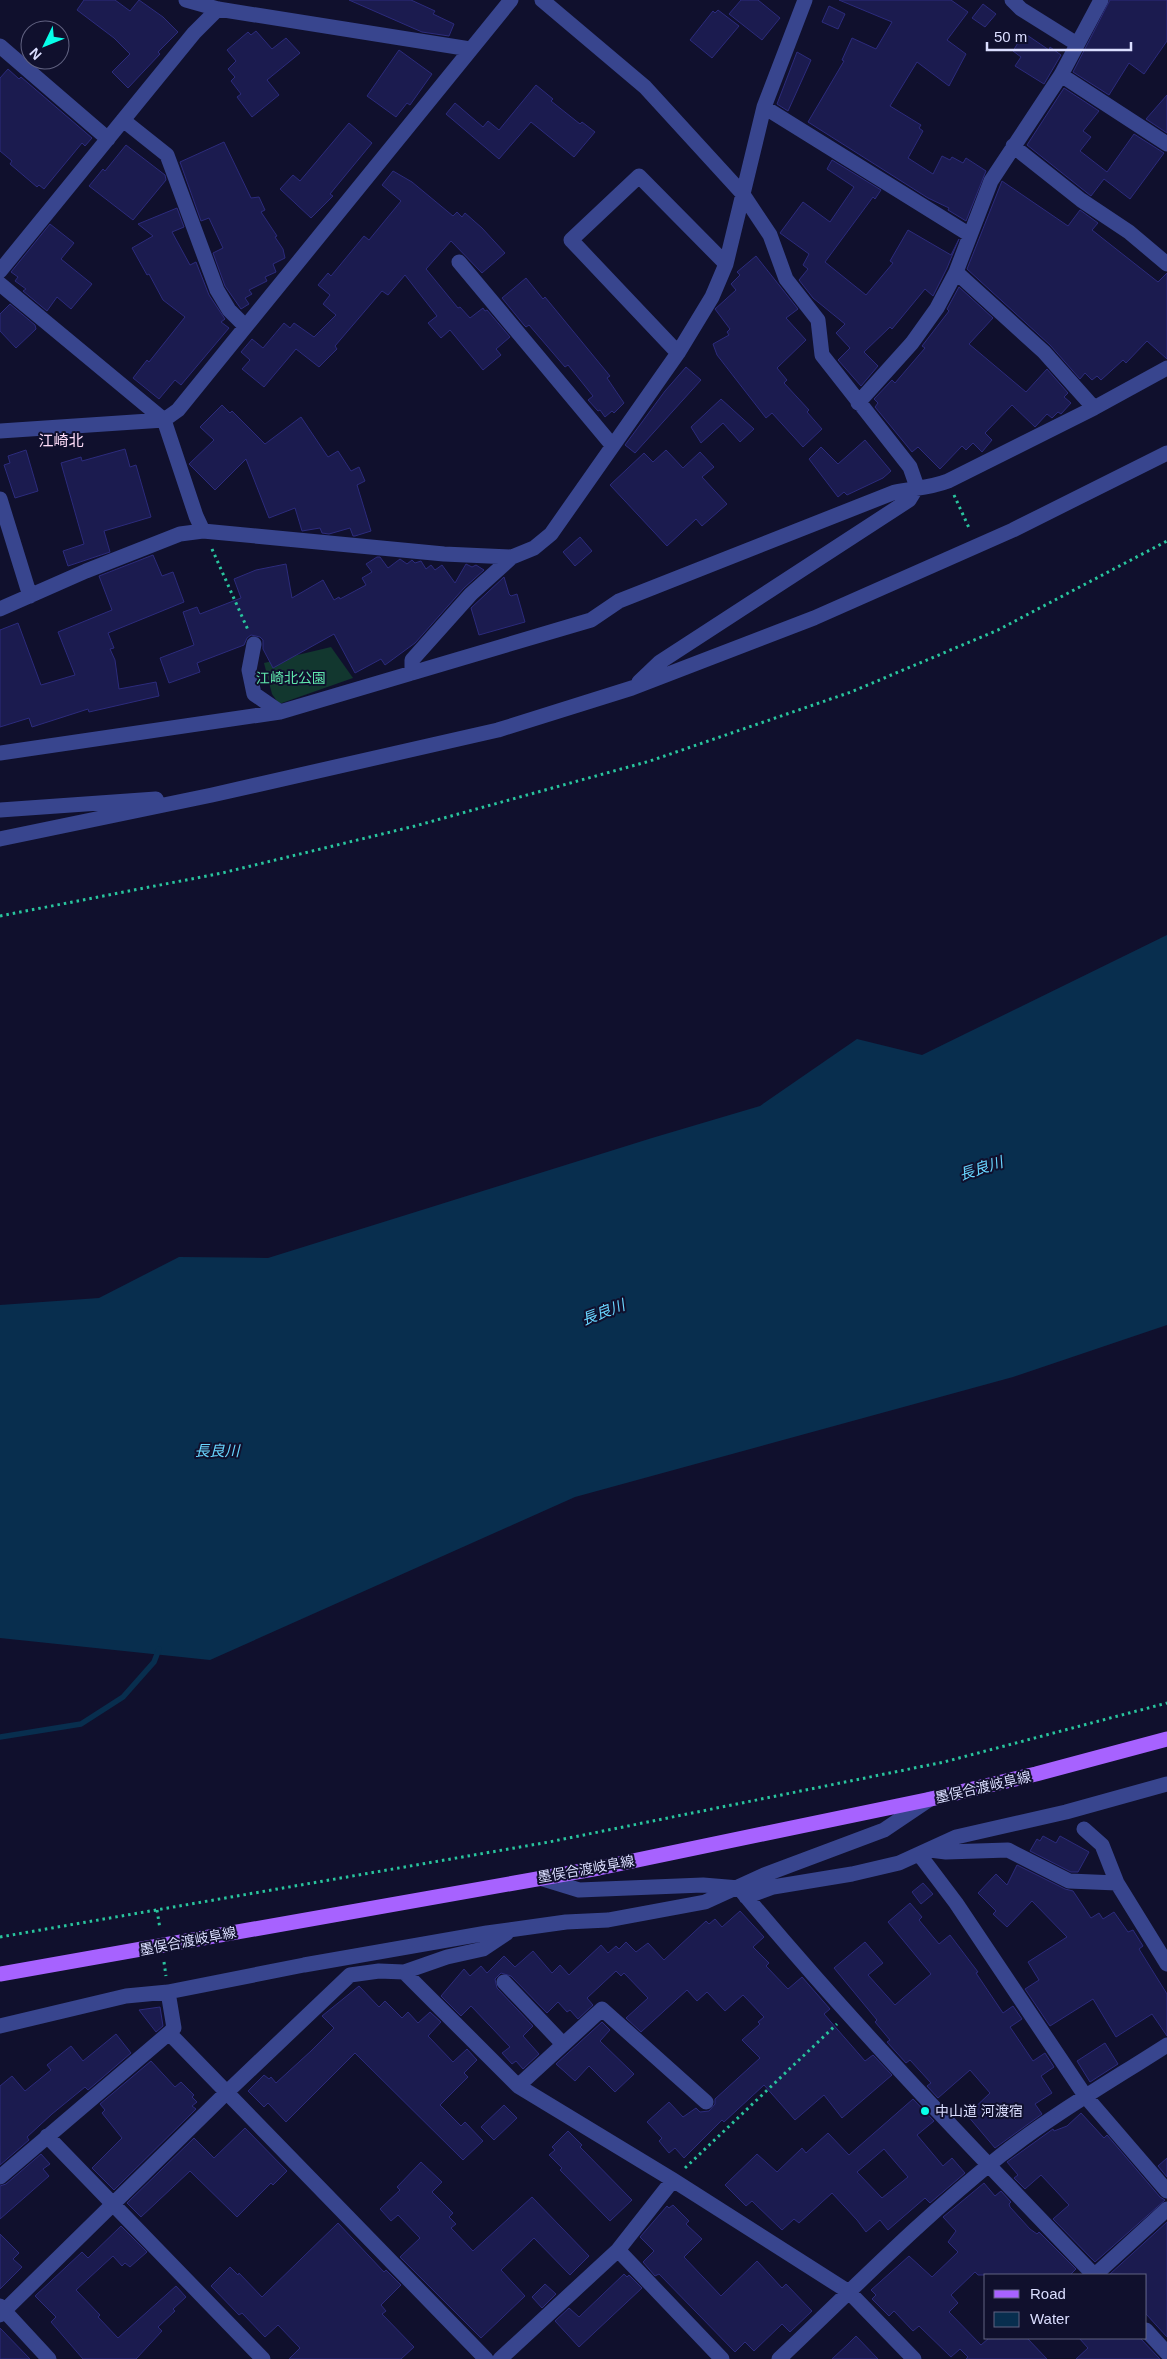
<svg xmlns="http://www.w3.org/2000/svg" width="1167" height="2359" viewBox="0 0 1167 2359" font-family="Helvetica,'Noto Sans JP',sans-serif">
<style>
.green{fill:#12372f}
.water{fill:#082e4e}
.lines{fill:none;stroke-linecap:round;stroke-linejoin:round}
.stream{stroke:#082e4e;stroke-width:5.5}
.building{fill:#1b1b4f;stroke:#2c2b7c;fill-rule:evenodd}
.path{stroke:#29c59e;stroke-width:3;stroke-dasharray:2.5 4;stroke-linecap:butt}
.minor{stroke:#38458e;stroke-width:15}
.major{stroke:#a762ff;stroke-width:15}
.poi-dot{fill:#07ffe9;stroke:#10102d;stroke-width:2}
.labels{text-anchor:middle;dominant-baseline:central;stroke-width:4;stroke-linejoin:round;paint-order:stroke}
.park-label{font-size:14px;fill:#5fe8ac;stroke:#10102d}
.street-label{font-size:14px;fill:#dbdeff;stroke:#10102d}
.poi-label{font-size:14px;fill:#dbdeff;stroke:#10102d;text-anchor:start}
.neighbourhood-label{font-size:15px;fill:#ffddf9;stroke:#10102d}
.water-label{font-size:15px;font-style:italic;fill:#69d6ff;stroke:#10102d}
</style>
<rect width="100%" height="100%" fill="#10102d"/>
<!-- green -->
<path class="green" d="M331 647 353 678 279 704 272 694 264 663Z"/>
<!-- water -->
<path class="water" d="M1167 935V1325L1013 1377 575 1497 210 1660 0 1638V1305L99 1298 179 1257 268 1258 652 1138 760 1106 857 1039 922 1055Z"/>
<g class="lines">
<!-- stream -->
<path class="stream" d="M0 1737 81 1724 123 1697 154 1662 159 1649"/>
</g>
<!-- building -->
<path class="building" d="M84 0H115L130 11 139 0 163 17 178 32 158 52 160 54 128 88 112 72 130 54 114 38 77 10Z
M349 0H411L435 11 433 14 454 24 449 36 422 32Z
M741 0H758L780 18 762 40 729 14Z
M839 0H951L968 12 947 40 966 54 949 86 917 62 890 106 921 125 919 128 923 131 908 158 933 174 942 156 950 160 952 157 963 163 966 158 986 171 966 221 948 210 949 208 928 198 808 122 844 61 842 60 852 38 876 49 892 22Z
M1110 0H1167V41L1144 74 1129 63 1109 95 1073 72Z
M983 4 996 14 985 27 972 18Z
M829 6 845 14 838 29 822 22Z
M718 10 739 26 712 58 690 40 713 11 715 13Z
M256 31 272 49 286 38 300 53 267 80 279 95 252 117 237 97 241 94 231 81 235 77 228 69 236 61 227 50 248 32 251 35Z
M1024 33 1049 50 1050 47 1061 55 1044 84 1015 66 1021 57 1013 51Z
M399 50 432 74 410 105 407 103 396 117 367 96Z
M797 52 811 60 788 111 777 104Z
M8 69 19 79 21 77 92 138 85 146 82 143 44 189 39 185 37 187 10 164 12 161 0 151V78Z
M536 85 553 99 551 101 580 124 582 122 595 132 574 157 531 122 499 159 446 114 455 103 483 127 488 121 499 130Z
M1064 88 1099 111 1083 131 1091 137 1080 151 1107 172 1134 134 1164 153 1130 199 1104 179 1091 196 1027 145Z
M1167 95V133L1146 119Z
M349 123 372 143 330 194 333 196 311 218 280 189 293 175 300 181Z
M224 142 251 198 259 197 265 210 261 212 277 236 275 237 283 249 285 258 273 264 276 272 265 277 267 281 249 290 252 294 245 298 249 304 241 309 225 286 213 253 223 248 209 218 201 221 180 162Z
M126 145 165 175 166 180 133 220 89 186 103 169 105 171Z
M832 160 881 190 875 199 873 197 825 262 866 295 893 263 890 261 908 230 951 255 959 239 947 268 933 296 925 289 892 329 890 327 864 352 878 366 861 386 838 360 850 348 836 333 845 324 813 298 799 280 808 269 803 265 809 254 780 233 803 202 830 222 854 187 827 169Z
M393 171 412 182 453 216 457 212 462 217 465 213 482 228 505 253 482 273 451 241 426 269 458 308 460 307 470 318 483 308 485 311 487 310 510 337 496 349 501 355 483 370 450 330 441 338 428 323 437 316 405 275 388 295 382 291 335 346 337 349 319 367 296 349 264 387 242 369 250 360 241 352 252 339 263 348 284 323 290 328 294 323 314 337 336 315 323 304 330 295 318 285 328 273 331 276 364 236 369 240 401 201 382 185Z
M1002 181 1068 226 1080 210 1098 223 1092 230 1158 282 1167 273V359L1147 341 1126 363 1123 360 1101 380 1097 376 1092 380 1085 373 1080 379 1050 345 967 269Z
M177 208 184 227 172 232 190 265 196 262 209 295 225 319 221 322 229 328 181 385 175 380 159 399 133 378 147 360 149 362 185 317 163 300 149 274 147 275 132 248 153 236 138 224Z
M50 224 74 243 61 259 92 284 71 309 57 297 47 311 23 291 26 289 15 281 18 277 11 272Z
M756 256 798 309 786 318 806 340 777 368 787 380 784 383 809 410 807 412 822 429 803 447 772 413 766 418 717 355 713 344 729 335 727 332 730 329 715 309 736 290 731 284 740 275 737 272Z
M526 278 543 299 545 297 610 376 607 378 624 403 614 413 612 411 605 417 600 410 598 411 588 400 593 396 568 365 565 367 529 325 526 327 524 325 502 298Z
M959 287 993 318 969 344 1026 392 1047 369 1068 393 1064 397 1071 403 1061 414 1058 412 1052 418 1047 414 1035 427 1012 405 985 433 992 440 982 452 973 443 966 450 962 446 940 469 918 447 912 452 875 407 878 403 874 399 892 380 895 383 925 348 922 346 949 311 947 309Z
M10 304 35 325 36 329 16 348 0 331V314Z
M686 367 701 380 635 453 625 445 665 391Z
M721 399 754 429 740 442 723 423 701 443 691 427Z
M222 405 230 413 232 411 265 444 301 417 328 457 338 451 351 471 359 467 365 481 357 485 371 531 355 536H353L350 528 329 534 322 533 320 528 302 531 295 508 269 518 246 459 215 490 189 464 214 440 200 427Z
M865 440 891 471 883 478 847 495 844 492 838 497 809 459 821 447 838 464Z
M125 449 130 467 136 465 151 517 104 531 110 552 68 566 63 551 84 544 61 463 81 457 82 461Z
M26 450 38 491 15 498 4 465 10 463 8 456Z
M666 450 683 468 700 452 714 467 702 477 727 504 702 526 696 519 667 546 610 485 644 453 653 462Z
M580 537 592 551 575 566 563 552Z
M153 555 162 576 173 572 184 602 108 633 114 648 110 649 115 660 119 689 156 682 159 696 89 712 88 709 32 727 29 718 0 727V630L18 623 41 685 75 675 58 632 112 610 99 576Z
M377 557H380L388 568 400 559 407 564 412 560 415 563 421 561 426 569 431 565 435 570 442 565 455 583 466 564 472 567 476 565 484 570 464 588 415 643 385 665 381 659 355 673 334 634 273 668 263 649V640L260 637 251 635 247 638 244 645 197 663 200 672 169 683 160 658 194 645 183 612 197 607 200 614 241 598 234 579 256 570 286 564 292 598 323 580 334 600 339 597 340 599 366 585 362 578 372 572 366 564Z
M504 577 509 594 511 596 517 594 525 622 479 635 471 608Z
M1043 1836 1056 1843 1060 1836 1089 1852 1078 1872H1071L1030 1851 1037 1839 1040 1841Z
M1017 1865 1065 1889 1073 1891 1091 1918 1099 1913 1103 1919 1114 1912 1128 1932 1133 1930 1143 1946 1139 1949 1167 1994V2036L1152 2014 1116 2037 1093 1999 1050 2026 1025 1989 1039 1980 1028 1962 1067 1937 1032 1901 1007 1927 993 1914 996 1911 978 1893 996 1874 1007 1885Z
M923 1883 933 1894 921 1904 912 1892Z
M910 1903 922 1917 919 1920 939 1944 950 1935 978 1972 976 1973 1003 2013 1013 2006 1022 2019 1010 2027 1033 2061 1045 2053 1054 2067 1041 2076 1052 2093 1035 2104 1042 2114 995 2148 967 2115 990 2093 970 2070 938 2098 927 2086 931 2083 910 2060 906 2063 887 2042 890 2040 875 2022 877 2020 834 1968 865 1942 883 1963 868 1975 895 2005 931 1974 888 1922Z
M740 1911 764 1937 753 1947 769 1963 766 1966 788 1989 802 1977 830 2009 824 2014 865 2061 873 2055 892 2075 842 2118 824 2095 795 2120 764 2085 724 2122 722 2120 684 2158 675 2148 669 2153 659 2141 662 2138 647 2122 669 2102 683 2117 696 2108 700 2112 709 2111 715 2104V2099L760 2058 742 2040 760 2024 758 2022 764 2017 743 1995 725 2011 707 1992 697 2001 687 1990 641 2032 626 2018 648 1998 624 1973 621 1976 616 1971 587 1998 593 2005 578 2019 570 2010 567 2012 558 2002 547 2013 511 1976 501 1973 495 1979 497 1988 533 2026 523 2036 539 2054 523 2069 516 2061 512 2064 502 2053 510 2047 471 2006 461 2016 441 1996 464 1969 470 1976 481 1966 487 1973 504 1956 515 1967 533 1951 552 1973 560 1965 569 1975 601 1945 608 1953 616 1946 619 1949 626 1942 636 1952 648 1943 664 1960 706 1921 709 1924 715 1919 722 1927Z
M359 1986 379 2007 385 2001 402 2018 408 2012 418 2023 430 2012 441 2022 428 2036 453 2062 467 2049 477 2060 464 2073 468 2077 440 2105 461 2126 465 2122 483 2141 463 2160 355 2053 286 2122 268 2103 264 2107 248 2091 264 2075 269 2079 271 2077 276 2083 311 2051 334 2028 322 2016Z
M160 2007 163 2026 156 2032 139 2010Z
M602 2022 610 2030 600 2041 634 2074 615 2092 589 2066 575 2081 556 2064Z
M116 2034 131 2053 88 2090 85 2087 52 2114 27 2137 29 2140 0 2165V2086L12 2076 25 2091 51 2070 47 2065 71 2046 83 2061Z
M1105 2043 1118 2064 1090 2082 1077 2061Z
M151 2061 175 2087 181 2082 194 2095 192 2097 197 2102 192 2106 196 2109 114 2190 92 2168 122 2138 102 2113 105 2110 100 2104Z
M913 2099 934 2121 917 2135 943 2166 952 2158 965 2173 930 2203 925 2198 888 2230 880 2220 866 2232 857 2220 832 2193 799 2223 794 2219 782 2230 752 2201 746 2206 725 2185 757 2154 777 2172 802 2148 806 2153 828 2133 849 2155ZM884 2149 908 2177 882 2198 857 2172Z
M504 2105 517 2118 494 2140 481 2127Z
M1081 2113 1104 2138 1107 2135 1160 2197 1165 2200 1095 2262 1053 2219 1069 2205 1041 2175 1025 2189 1014 2178 1018 2175 1007 2162 1053 2129 1054 2131 1067 2126Z
M245 2128 287 2171 273 2185 271 2183 237 2217 190 2171 141 2217 127 2203 194 2138 214 2158Z
M568 2131 582 2145 580 2147 632 2200 610 2221 560 2170 562 2168 549 2155 555 2150 552 2147Z
M41 2154 50 2164 43 2169 49 2176 0 2219V2186L6 2184Z
M1167 2158V2177L1158 2166Z
M421 2162 442 2182 432 2192 453 2213 449 2217 456 2224 451 2228 473 2251 532 2197 589 2256 570 2275 534 2238 501 2270 525 2296 481 2338 400 2257 420 2238 398 2215 391 2221 380 2209 400 2190 397 2187Z
M984 2183 995 2196 1001 2191 1011 2202 1009 2204 1010 2207 1030 2229 1037 2234 1039 2232 1076 2269 1070 2275H978L975 2272 951 2295 958 2303 949 2312 981 2345 989 2338H1027L1047 2359H966L968 2357 960 2349 951 2357 919 2326 913 2331 894 2311 889 2316 872 2299 876 2295 871 2290 909 2256 932 2277 958 2252 948 2242 956 2231 943 2217Z
M673 2205 689 2221 686 2224 702 2239 684 2257 721 2296 757 2261 782 2288 786 2284 812 2311 790 2332 782 2324 754 2351 745 2342 735 2352 659 2274 655 2276 643 2262 654 2251 640 2237 667 2206 669 2208Z
M1167 2222V2337L1146 2314V2275L1110 2274Z
M338 2223 384 2272 386 2270 401 2285 381 2305 386 2311 382 2314 414 2347 401 2359H289L300 2348 278 2325 265 2337 242 2313 239 2315 211 2286 230 2267 238 2275 239 2273 262 2297Z
M121 2226 147 2252 130 2267 125 2263 122 2266 113 2256 76 2290 100 2315 98 2317 118 2338 176 2286 186 2297 173 2309 175 2311 158 2327 162 2331 136 2359H83L51 2322 56 2317 35 2296 82 2252 88 2258Z
M0 2234 19 2253 13 2259 22 2267 0 2289Z
M624 2274 627 2277 629 2275 642 2288 579 2347 555 2321 569 2308 579 2317Z
M545 2284 556 2294 542 2308 532 2297Z
M0 2328 30 2359H0Z
M856 2336 878 2359H832L848 2344Z
M1079 2338H1140L1160 2359H1076L1088 2348Z"/>
<g class="lines">
<!-- path -->
<path class="path" d="M954 495 970 530
M212 549 248 630
M0 916 222 873 415 826 650 761 851 692 998 630 1167 541
M157 1910 160 1929
M0 1937 549 1842 944 1762 1167 1703
M164 1962 166 1976
M685 2168 837 2024"/>
<!-- minor -->
<path class="minor" d="M186 0 218 9 470 49
M542 0 645 87 742 193 770 235 786 279 818 320 822 355 910 467 917 487 909 500 660 662 639 682
M1012 0 1021 9 1077 44
M0 46 108 139
M1061 75 1167 144
M764 107 970 235
M123 120 167 155 217 290 229 310 245 326
M1013 146 1081 200 1129 232 1167 264
M459 262 612 445
M0 271 194 33 218 9
M956 272 1044 352 1094 408
M0 284 164 420 196 516 203 531
M678 353 571 240 639 176 726 264
M858 403 912 343 937 308 956 272 991 181 1061 75 1101 0
M0 431 164 420 178 410 511 0
M0 499 30 596
M0 609 86 571 180 534 203 531 444 554 512 557 534 548 551 534 678 353 712 297 726 264 764 107 805 0
M254 644 249 670 254 694 280 712
M412 673V660L471 594 512 557
M0 753 280 712 591 620 619 601 895 492C914 488 930 488 948 481L1094 408 1167 368
M0 810 156 799
M0 839 212 795 498 730 632 688 814 618 1013 530 1167 453
M1084 1829 1102 1845 1117 1883 1167 1964
M930 1850 946 1852 1008 1850 1069 1881 1117 1883
M919 1854 956 1903 1086 2097 1167 2191
M540 1878 579 1890 703 1885 739 1888C851 2023 973 2149 1094 2275
M746 1897 773 1887 852 1874 899 1863 956 1837 1066 1812 1167 1784
M404 1972 447 1957 483 1949 507 1933
M504 1982 563 2044
M168 1992 174 2028 169 2033 486 2359
M0 2026 126 1996 168 1992 304 1965 487 1933 566 1922 608 1920 705 1902 764 1875 884 1830 930 1799
M518 2086 602 2009 706 2102
M47 2136 263 2359
M0 2177 169 2033
M618 2250 722 2359
M1095 2275 1167 2209
M0 2306 49 2359
M0 2315 226 2093 350 1975 379 1971 404 1972 518 2086 673 2180 849 2292 914 2359
M1146 2330 1167 2353
M500 2359 618 2250 673 2180
M779 2359C852 2290 921 2219 1000 2156 1052 2115 1111 2081 1167 2045"/>
<!-- major -->
<path class="major" d="M0 1974 599 1868 931 1799 1036 1774 1167 1739"/>
</g>
<!-- markers -->
<circle class="poi-dot" cx="925" cy="2111" r="5"/>
<g class="labels">
<!-- park labels -->
<g class="park-label">
<text x="291" y="678">江崎北公園</text>
</g>
<!-- street labels -->
<g class="street-label">
<text transform="translate(983 1787) rotate(-13)">墨俣合渡岐阜線</text>
<text transform="translate(586 1869) rotate(-10)">墨俣合渡岐阜線</text>
<text transform="translate(188 1941) rotate(-11)">墨俣合渡岐阜線</text>
</g>
<!-- poi labels -->
<g class="poi-label">
<text x="935" y="2111">中山道 河渡宿</text>
</g>
<!-- neighbourhood labels -->
<g class="neighbourhood-label">
<text x="61" y="440">江崎北</text>
</g>
<!-- water labels -->
<g class="water-label">
<text transform="translate(981 1168) rotate(-18)">長良川</text>
<text transform="translate(603 1312) rotate(-21)">長良川</text>
<text x="217" y="1450">長良川</text>
</g>
</g>
<!-- legend -->
<rect x="984" y="2274" width="162" height="65" fill="#10102d" stroke="#616281"/>
<rect x="994" y="2290" width="25" height="8" fill="#a762ff" stroke="#616281"/>
<text x="1030" y="2299" font-size="15" fill="#dbdeff">Road</text>
<rect x="994" y="2312" width="25" height="15" fill="#082e4e" stroke="#616281"/>
<text x="1030" y="2324" font-size="15" fill="#dbdeff">Water</text>
<!-- north arrow -->
<g transform="translate(45 45) rotate(227)"><circle r="24" fill="#10102d" stroke="#616281"/>
<path d="M0-4L9 19L0 12L-9 19Z" fill="#07ffe9"/>
<text y="-8" font-size="14" font-weight="bold" text-anchor="middle" fill="#dbdeff">N</text>
</g>
<!-- scale -->
<path d="M987 42v8h144v-8" fill="none" stroke="#dbdeff" stroke-width="2.5"/>
<text x="994" y="42" font-size="15" fill="#dbdeff" stroke="#10102d" stroke-width="4" paint-order="stroke">50 m</text>
</svg>
